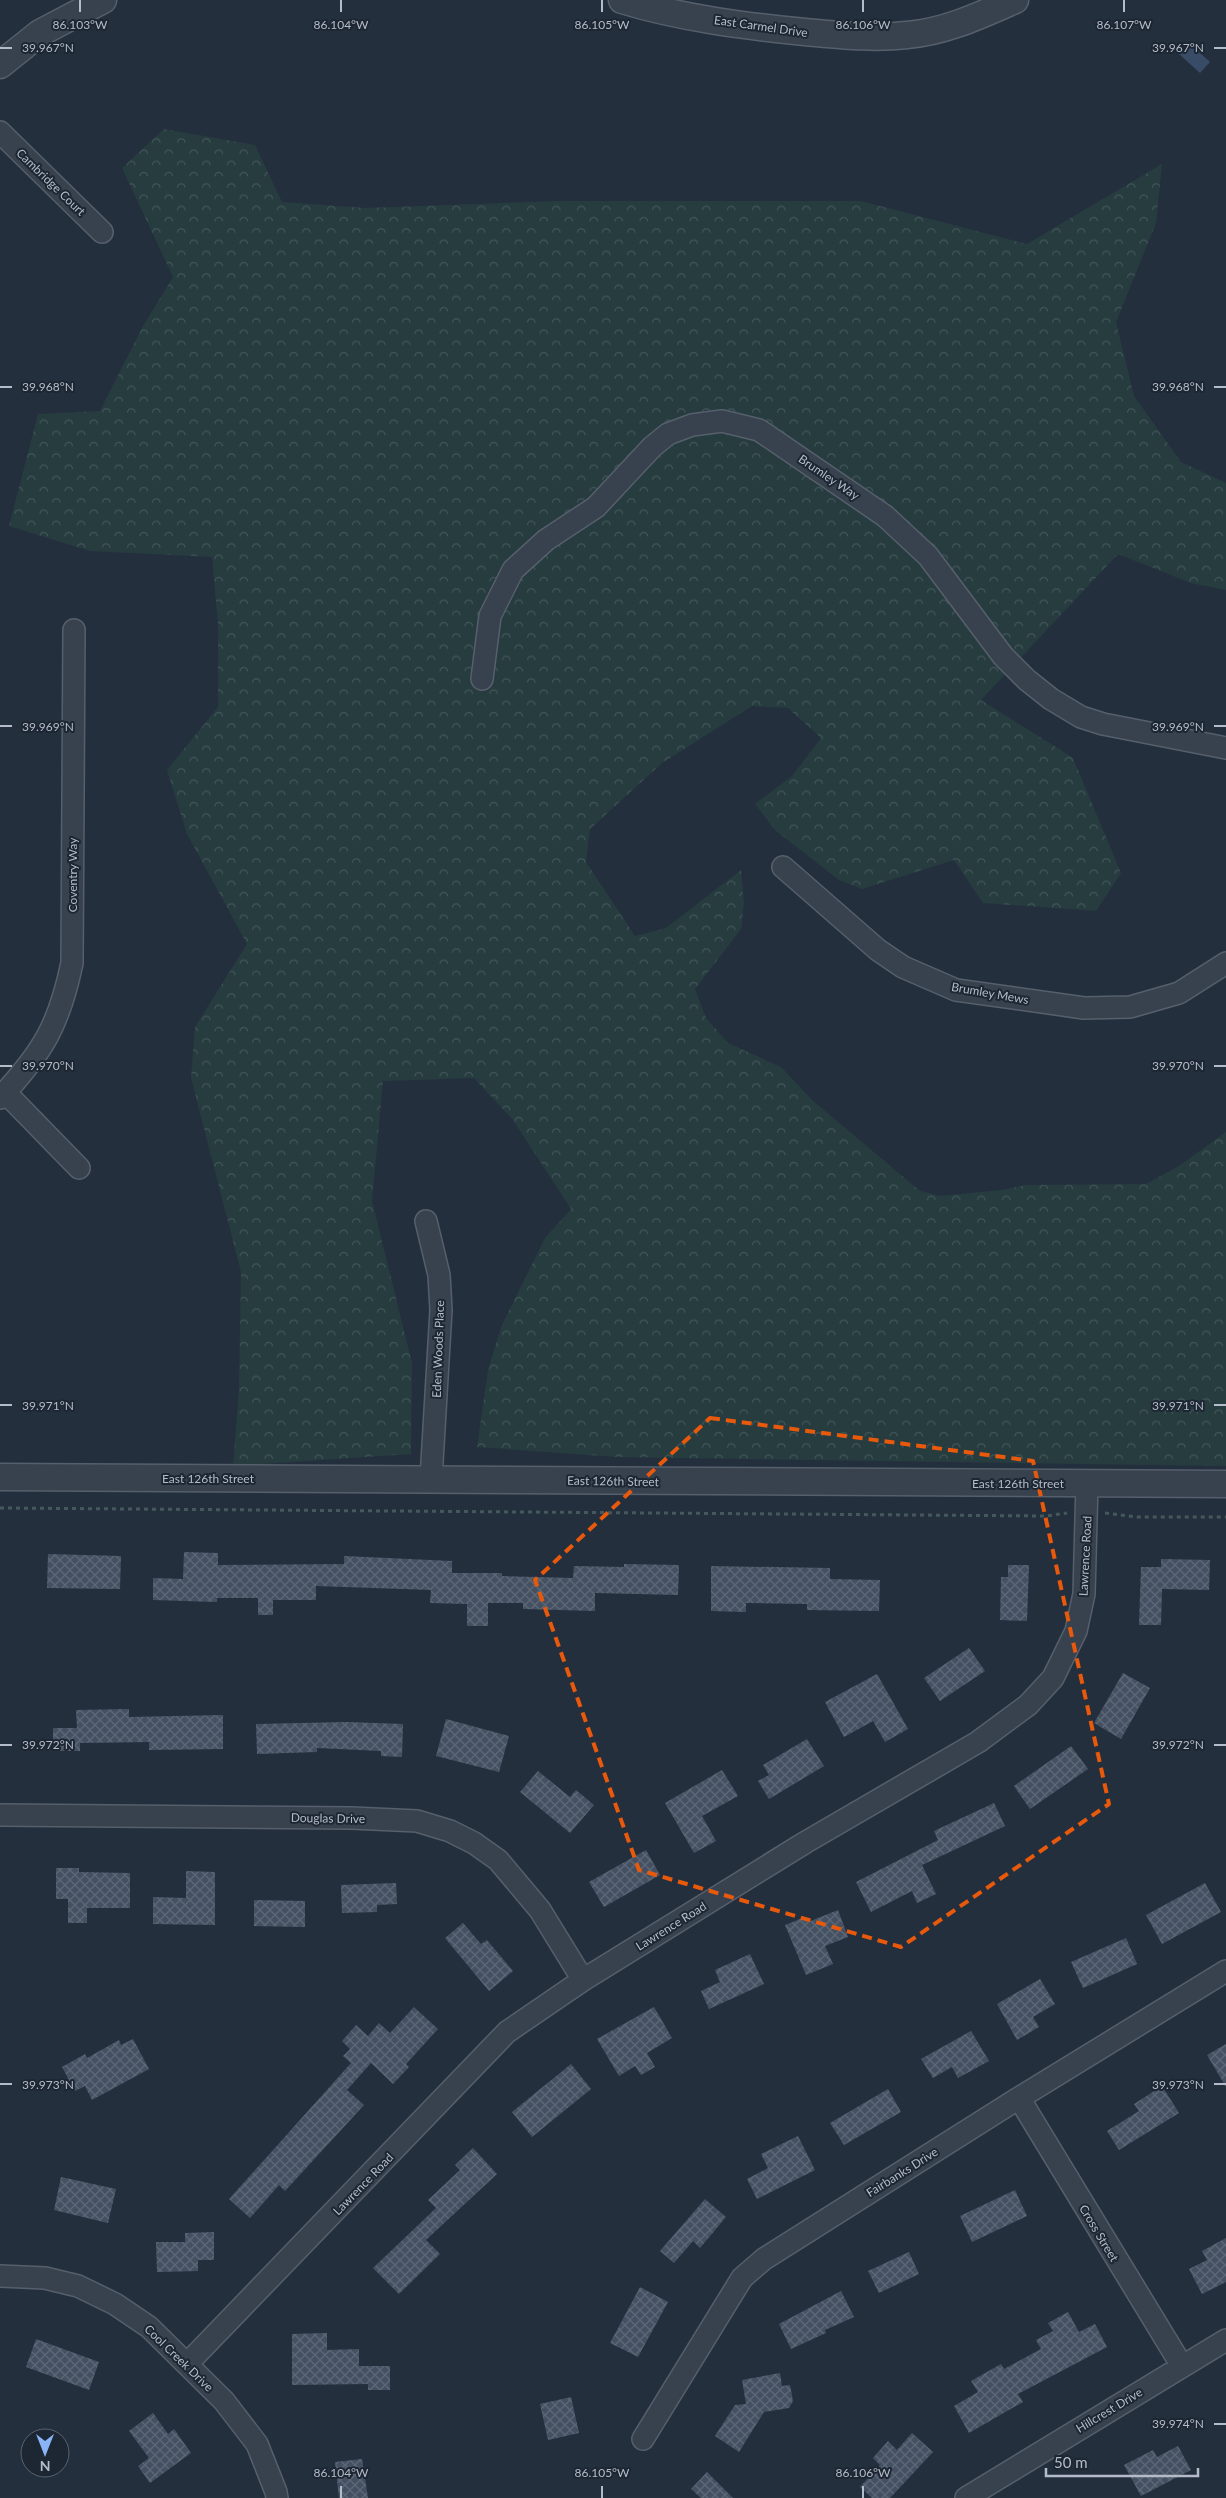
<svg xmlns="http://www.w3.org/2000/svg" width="1226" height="2498" viewBox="0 0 1226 2498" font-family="Lato,sans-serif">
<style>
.forest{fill:url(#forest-crowns)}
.water{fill:#394c67}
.building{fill:url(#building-cross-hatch)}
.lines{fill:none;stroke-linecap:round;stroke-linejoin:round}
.minor-casing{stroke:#565f6c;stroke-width:24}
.tertiary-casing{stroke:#565f6c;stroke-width:29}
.path{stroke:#44595c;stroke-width:3;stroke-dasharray:4 4;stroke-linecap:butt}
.minor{stroke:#38414e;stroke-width:21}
.tertiary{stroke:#38414e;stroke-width:26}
.marked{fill:none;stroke:#e8590c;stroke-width:4;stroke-dasharray:10 6;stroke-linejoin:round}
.ticks{fill:none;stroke:#b4bcc9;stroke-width:2}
.labels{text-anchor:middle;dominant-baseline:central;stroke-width:4;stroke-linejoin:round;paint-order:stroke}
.street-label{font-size:12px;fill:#b4bcc9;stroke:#1d2633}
.ticks-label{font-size:12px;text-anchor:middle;fill:#b4bcc9;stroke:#1d2633;stroke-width:4;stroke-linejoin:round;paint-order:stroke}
</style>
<defs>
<pattern id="forest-crowns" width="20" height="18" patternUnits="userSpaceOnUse" patternTransform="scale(1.25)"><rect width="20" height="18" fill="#263c3f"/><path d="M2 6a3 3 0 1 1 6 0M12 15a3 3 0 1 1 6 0" fill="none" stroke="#435659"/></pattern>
<pattern id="building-cross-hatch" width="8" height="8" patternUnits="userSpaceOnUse" patternTransform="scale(1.25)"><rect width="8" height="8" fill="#455162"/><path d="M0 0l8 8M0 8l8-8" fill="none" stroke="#5d6877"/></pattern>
</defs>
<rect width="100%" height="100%" fill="#242f3e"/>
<!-- forest -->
<path class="forest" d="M164 129 255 145 282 202 366 208 555 201H861L1027 244 1162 164 1156 223 1116 322 1134 396 1181 462 1226 483V590L1191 583 1118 554 981 700 1073 758 1121 873 1096 911 983 903 954 860 862 889 839 880 775 830 755 804 792 776 821 738 788 708 752 706 662 763 590 829 586 862 635 936 666 928 741 870 744 903 741 929 695 989 706 1018 728 1043 781 1067 812 1100 920 1191 940 1196 1002 1190 1026 1185 1146 1184 1179 1166 1226 1132V1466L617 1457 477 1447 488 1370 501 1327 545 1238 571 1209 513 1120 474 1078 383 1081 372 1201 412 1363 411 1454 233 1466 239 1388 241 1272 191 1078 195 1027 247 944 187 834 167 770 218 707V624L212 557 90 551 9 526 38 414 100 411 143 326 173 277 122 168Z"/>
<!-- water -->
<path class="water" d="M1189 43 1210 62 1200 73 1179 54Z"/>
<!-- building -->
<path class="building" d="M184 1552 218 1553V1565L344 1564V1556L452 1561V1573H502V1576L573 1578 574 1566 624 1567V1564L679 1565 678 1595 595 1593V1611L523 1609V1603H488V1626H467V1604L430 1603 431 1590 316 1586V1600H273V1615H258V1598H217V1602L153 1600V1578L183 1579Z
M48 1554 121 1556 120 1589 47 1588Z
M1161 1559 1210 1560 1209 1590 1162 1589 1161 1625H1139L1141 1567H1161Z
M1008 1565H1029L1027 1621 1000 1620 1001 1577H1008Z
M711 1566 830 1568V1579L880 1580 879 1611 807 1610V1604L746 1603V1612L711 1611Z
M969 1648 985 1671 940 1701 924 1678Z
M1123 1673 1150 1688 1121 1739 1094 1723Z
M877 1674 908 1729 885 1742 873 1721 844 1737 825 1702Z
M129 1709V1717L223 1715V1749L149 1750V1742L80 1743V1751H53V1728H77L76 1710Z
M446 1719 509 1736 499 1772 436 1756Z
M347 1722 403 1724 402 1757 381 1756V1751L317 1748V1752L257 1754 256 1724Z
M807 1739 824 1766 769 1799 758 1781 769 1775 763 1765Z
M1071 1746 1088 1769 1030 1809 1014 1786Z
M722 1770 738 1796 702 1816 716 1841 694 1853 665 1803Z
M538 1771 570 1797 576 1790 594 1805 570 1833 520 1792Z
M994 1803 1005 1826 922 1865 936 1894 917 1903 912 1891 871 1912 856 1882 938 1840 934 1831Z
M646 1850 660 1875 604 1907 589 1882Z
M56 1868H79V1872L130 1873V1908H87V1923H68V1899H56Z
M186 1871 215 1872V1925L153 1924V1897L186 1898Z
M396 1883 397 1904 377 1905V1912L342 1913 341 1885Z
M1205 1883 1221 1912 1162 1944 1146 1915Z
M254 1900 305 1901V1927L254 1926Z
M838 1910 848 1937 825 1946 833 1964 806 1975 785 1925 805 1917 808 1922Z
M463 1923 481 1944 487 1940 513 1971 489 1991 445 1938Z
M1126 1938 1137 1964 1083 1988 1071 1962Z
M750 1954 764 1984 709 2009 701 1991 720 1982 715 1970Z
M1040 1979 1055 2004 1033 2017 1039 2027 1017 2040 997 2004Z
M414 2007 438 2029 406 2064 409 2067 393 2084 371 2063 347 2090 364 2105 285 2191 279 2185 250 2218 229 2199 351 2063 343 2056 350 2049 342 2041 356 2025 368 2036 379 2023 390 2033Z
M654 2007 672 2038 647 2053 655 2067 641 2075 635 2066 619 2076 597 2039Z
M971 2031 989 2061 958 2078 952 2067 933 2078 921 2059Z
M133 2039 149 2069 92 2100 85 2086 75 2091 62 2067 85 2054 87 2058 119 2040 121 2045Z
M1226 2044V2087L1207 2055Z
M571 2064 591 2089 532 2137 512 2112Z
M1162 2086 1179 2113 1119 2150 1107 2131 1139 2111 1134 2104Z
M888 2089 901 2112 844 2145 830 2123Z
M798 2136 815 2170 757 2199 747 2179 768 2168 761 2154Z
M473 2148 497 2174 426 2240 440 2254 399 2294 373 2268 436 2208 428 2200 460 2170 455 2165Z
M61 2177 116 2189 108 2223 54 2210Z
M1015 2190 1027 2216 972 2242 960 2216Z
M705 2199 726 2217 700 2248 693 2241 674 2263 660 2251Z
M214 2232V2260H198V2271L157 2272 156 2242H185V2233Z
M1226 2238V2282L1202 2294 1189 2269 1207 2260 1202 2251Z
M909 2252 919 2274 879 2293 868 2271Z
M640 2287 668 2302 638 2357 610 2343Z
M841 2291 854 2317 825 2330 826 2333 791 2349 779 2324Z
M1068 2312 1079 2332 1095 2324 1107 2347 1018 2394 1023 2402 969 2433 954 2406 978 2392 971 2381 1001 2364 1004 2369 1041 2349 1036 2340 1053 2331 1048 2323Z
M327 2333V2350L359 2349V2366H390V2390H368V2384L292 2385V2334Z
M36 2339 99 2362 89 2390 26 2367Z
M780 2373 782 2386 790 2385 793 2401 789 2408 764 2412 739 2452 715 2436 735 2405 746 2404 742 2380Z
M571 2397 579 2433 548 2440 540 2404Z
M153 2413 168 2434 174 2429 191 2453 150 2483 138 2466 149 2458 129 2431Z
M912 2433 933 2452 890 2498H872L860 2487 880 2465 873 2458 888 2441 897 2450Z
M1178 2446 1191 2470 1141 2496 1124 2465 1153 2450 1157 2457Z
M362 2459 368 2498H339L335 2462Z
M707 2472 733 2498H701L691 2489Z"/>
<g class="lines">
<!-- minor casing -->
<g class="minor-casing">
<path id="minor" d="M0 132 102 232
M482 679 490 616 513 570 546 540 596 507 652 447 668 434 692 425 722 421 759 430 885 516 928 556 1003 656 1027 680 1051 699 1081 717 1103 724 1226 748
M783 867 878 950 903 967 956 990 1084 1008 1130 1007 1179 993 1226 963
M5 1092 79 1168
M0 1098C43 1052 59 1025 72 963L74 630
M426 1221 439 1275 441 1310 431 1479
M0 1815 352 1818 417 1821 450 1831 474 1843 498 1860 540 1910 583 1980
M1019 2098 1182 2366
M0 2276 45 2278 78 2286 115 2304 149 2327 224 2401 257 2444 276 2492 277 2498
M187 2364 507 2032 583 1980 806 1842 978 1742 1028 1705 1053 1678 1076 1631 1084 1594 1087 1483
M643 2439 742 2278 764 2259 1019 2098 1226 1971
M966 2498 1226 2340"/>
</g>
<!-- tertiary casing -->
<g class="tertiary-casing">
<path id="tertiary" d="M622 0C681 18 744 26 805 32 839 35 873 39 907 35 945 32 981 15 1015 0
M0 65 40 33 103 0
M0 1477 1226 1484"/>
</g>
<!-- path -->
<path class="path" d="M0 1508 1046 1516 1067 1513
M1105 1513 1137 1517H1226"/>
<!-- minor -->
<use href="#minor" class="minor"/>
<!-- tertiary -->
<use href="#tertiary" class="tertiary"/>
</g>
<!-- marked area -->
<path class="marked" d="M710 1418 1033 1461 1109 1804 901 1947 639 1870 535 1580Z"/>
<!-- ticks -->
<path class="ticks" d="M80 0V12M341 0V12M602 0V12M863 0V12M1124 0V12M0 48H12M1214 48H1226M0 387H12M1214 387H1226M0 726H12M1214 726H1226M0 1066H12M1214 1066H1226M0 1405H12M1214 1405H1226M0 1745H12M1214 1745H1226M0 2084H12M1214 2084H1226M1214 2424H1226M341 2486V2498M602 2486V2498M863 2486V2498"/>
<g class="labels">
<!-- street labels -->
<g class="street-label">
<text transform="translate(761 26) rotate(8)">East Carmel Drive</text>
<text transform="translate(51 182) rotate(44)">Cambridge Court</text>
<text transform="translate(829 477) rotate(34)">Brumley Way</text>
<text transform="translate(72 875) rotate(-90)">Coventry Way</text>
<text transform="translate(990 993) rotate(10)">Brumley Mews</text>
<text transform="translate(438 1349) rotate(-88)">Eden Woods Place</text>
<text x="208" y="1478">East 126th Street</text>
<text transform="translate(613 1481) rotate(1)">East 126th Street</text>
<text x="1018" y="1483">East 126th Street</text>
<text transform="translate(1085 1556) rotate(-87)">Lawrence Road</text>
<text transform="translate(328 1818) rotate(1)">Douglas Drive</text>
<text transform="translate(671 1926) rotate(-32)">Lawrence Road</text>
<text transform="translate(902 2172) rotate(-32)">Fairbanks Drive</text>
<text transform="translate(363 2184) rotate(-46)">Lawrence Road</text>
<text transform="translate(1099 2233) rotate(59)">Cross Street</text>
<text transform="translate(179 2358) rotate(44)">Cool Creek Drive</text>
<text transform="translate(1109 2410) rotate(-31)">Hillcrest Drive</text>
</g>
</g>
<g class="ticks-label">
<text x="80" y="29">86.103°W</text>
<text x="341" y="29">86.104°W</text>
<text x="602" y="29">86.105°W</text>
<text x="863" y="29">86.106°W</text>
<text x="1124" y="29">86.107°W</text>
<text x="1178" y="52">39.967°N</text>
<text x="48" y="52">39.967°N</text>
<text x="1178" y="391">39.968°N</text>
<text x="48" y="391">39.968°N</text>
<text x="1178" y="731">39.969°N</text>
<text x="48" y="731">39.969°N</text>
<text x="48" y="1070">39.970°N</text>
<text x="1178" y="1070">39.970°N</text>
<text x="48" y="1410">39.971°N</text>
<text x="1178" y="1410">39.971°N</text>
<text x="48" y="1749">39.972°N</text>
<text x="1178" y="1749">39.972°N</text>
<text x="1178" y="2089">39.973°N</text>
<text x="48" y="2089">39.973°N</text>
<text x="1178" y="2428">39.974°N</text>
<text x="341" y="2477">86.104°W</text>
<text x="602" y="2477">86.105°W</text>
<text x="863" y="2477">86.106°W</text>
</g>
<!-- north arrow -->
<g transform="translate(45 2453) rotate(180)"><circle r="24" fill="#1d2633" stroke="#59626f"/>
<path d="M0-4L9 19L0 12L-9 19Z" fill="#8ab4f8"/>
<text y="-8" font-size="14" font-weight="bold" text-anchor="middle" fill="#b4bcc9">N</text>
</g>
<!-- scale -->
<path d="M1046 2468v8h152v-8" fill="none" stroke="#b4bcc9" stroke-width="2.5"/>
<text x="1054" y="2468" font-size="15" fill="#b4bcc9" stroke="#1d2633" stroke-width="4" paint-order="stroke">50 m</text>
</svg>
